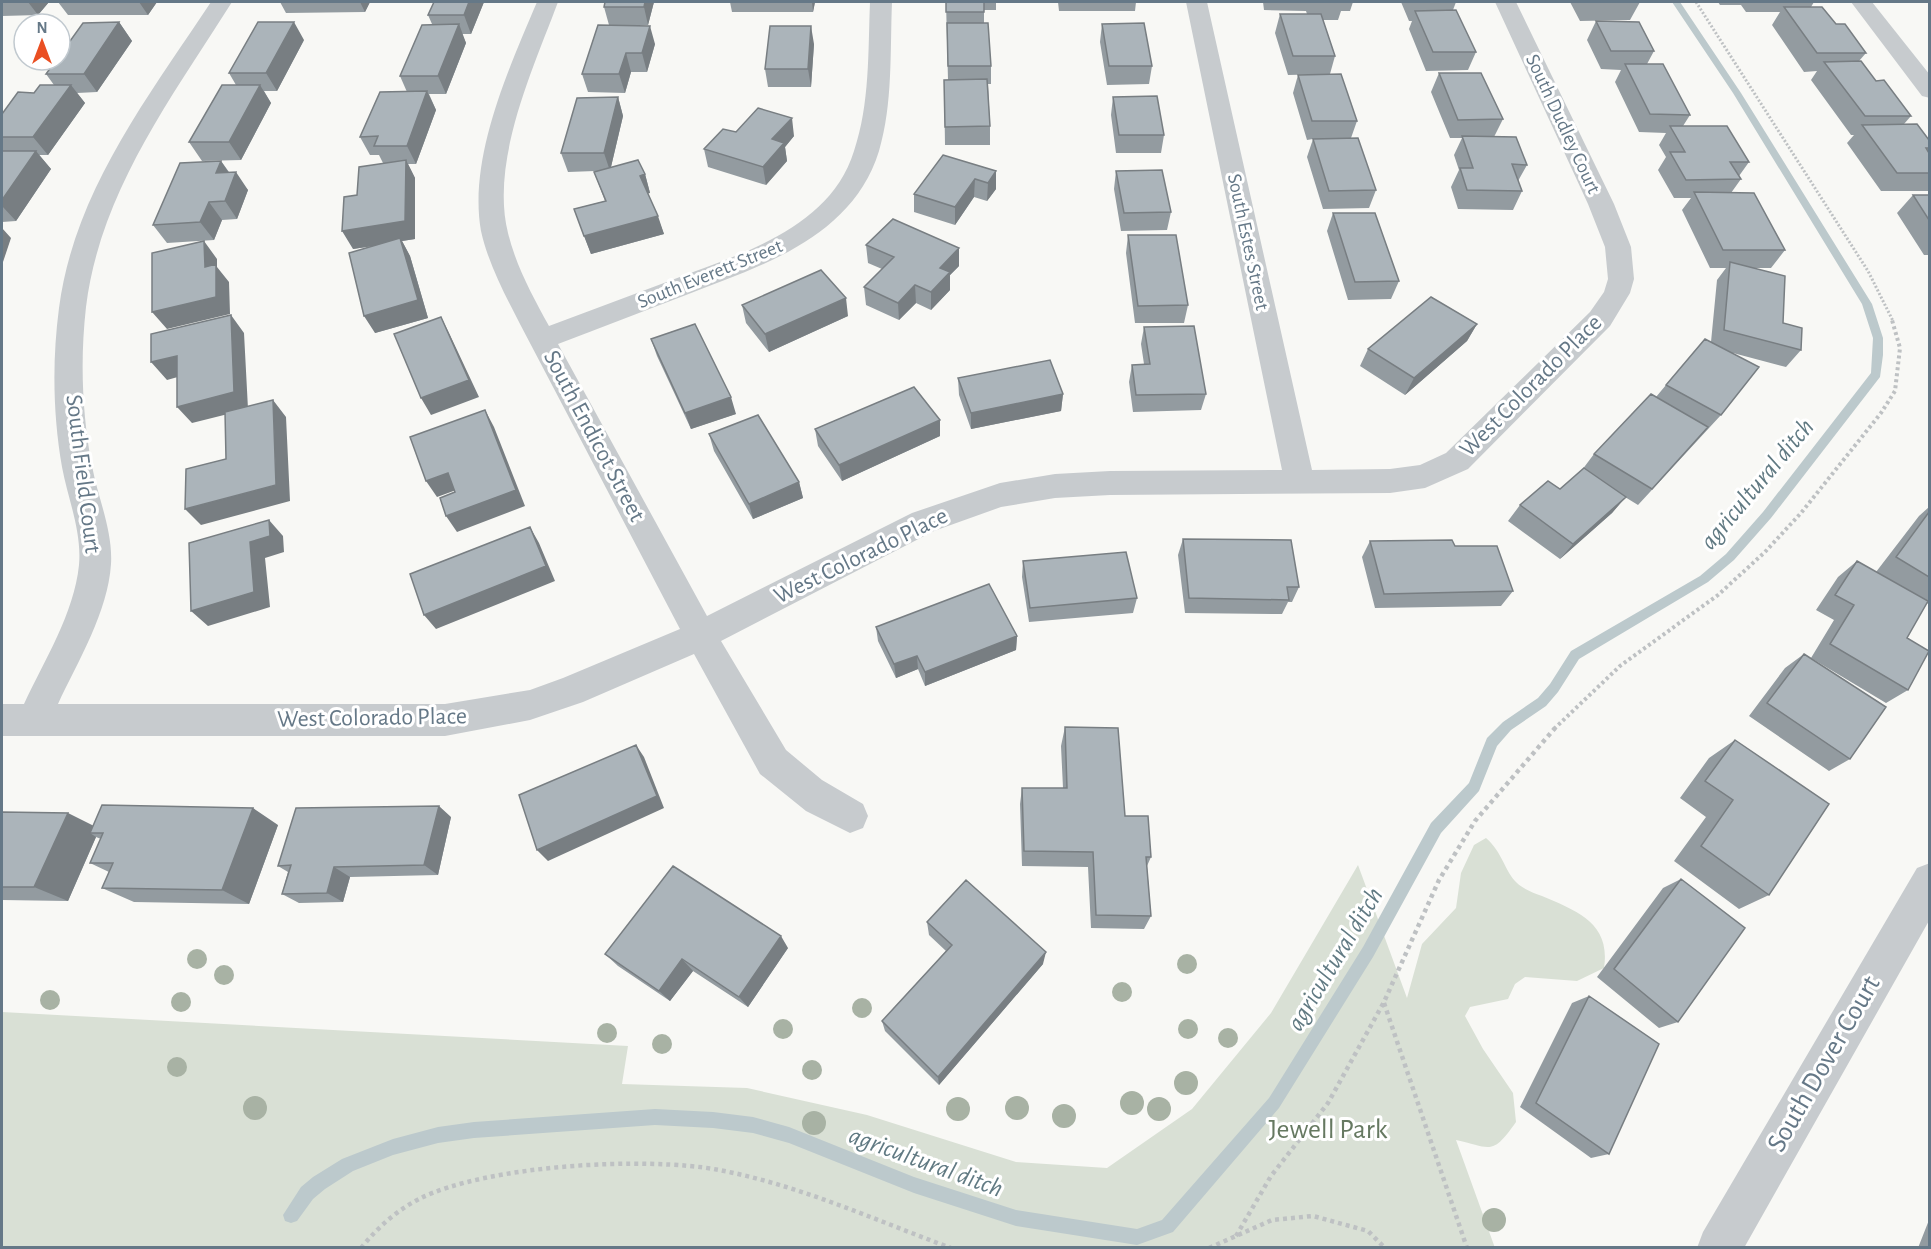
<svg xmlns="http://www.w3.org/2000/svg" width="1931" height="1249" viewBox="0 0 1931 1249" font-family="'Alegreya Sans',sans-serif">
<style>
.green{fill:#d9e0d5}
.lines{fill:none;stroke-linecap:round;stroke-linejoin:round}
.stream{fill:#bcc9cc;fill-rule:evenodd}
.path-far2{stroke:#bec1c3;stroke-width:3;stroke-dasharray:2 2;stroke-linecap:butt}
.path-far1{stroke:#bec1c3;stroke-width:4;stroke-dasharray:3 3;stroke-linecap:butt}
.path{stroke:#bec1c3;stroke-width:4.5;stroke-dasharray:4 4;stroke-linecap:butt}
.minor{fill:#c7cbce;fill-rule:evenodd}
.tree{fill:#a8b2a4}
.wall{fill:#939ba0}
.shaded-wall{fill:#787e82}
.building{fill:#abb4ba;stroke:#787e82;stroke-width:1.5}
.labels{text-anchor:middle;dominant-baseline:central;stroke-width:6;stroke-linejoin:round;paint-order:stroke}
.far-street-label{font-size:20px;fill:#657887;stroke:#fff}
.street-label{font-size:24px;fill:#657887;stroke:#fff}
.water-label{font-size:26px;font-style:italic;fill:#617a83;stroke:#fff}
.near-street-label{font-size:28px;fill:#657887;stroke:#fff}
.near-park-label{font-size:28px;fill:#667961;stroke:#fff}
</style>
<rect width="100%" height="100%" fill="#f8f8f5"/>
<!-- green -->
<path class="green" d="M1486 838C1503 853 1505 872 1517 883 1523 889 1534 893 1542 896 1577 911 1611 923 1604 968L1577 981 1525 977 1515 984 1508 999 1470 1007 1465 1016 1483 1049 1513 1093 1516 1122C1492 1156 1492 1148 1456 1140L1495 1248 2 1247V1012L628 1046 622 1084 747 1088 867 1115 1016 1162 1107 1168 1192 1109 1271 1013 1358 865 1407 998 1422 944 1456 908 1461 873 1474 845Z"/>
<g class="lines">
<!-- stream -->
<path class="stream" d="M1672 2H1680L1741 93 1872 304 1883 338V355L1880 377 1771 518 1734 560 1708 582 1579 659 1558 692 1546 706 1511 730 1497 746 1479 791 1441 833 1373 957 1279 1108 1173 1232 1137 1245 1016 1226 914 1193 789 1143 753 1133 713 1128 655 1125 474 1138 438 1143 393 1155 353 1171 325 1189 313 1199 297 1221 291 1223 285 1221 283 1215 301 1187 313 1177 342 1159 393 1139 438 1127 474 1122 655 1109 713 1112 753 1117 789 1127 914 1177 1016 1210 1137 1229 1162 1220 1269 1098 1363 947 1431 823 1469 783 1487 738 1503 722 1538 698 1550 684 1571 651 1700 576 1726 554 1763 512 1871 373 1873 338 1862 304 1733 93Z"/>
<!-- path-far2 -->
<path class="path-far2" d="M1696 2 1868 271 1893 321"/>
<!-- path-far1 -->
<path class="path-far1" d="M1554 729 1620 666 1718 595 1765 552 1801 513 1881 413 1895 391 1900 348 1892 320"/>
<!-- path -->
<path class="path" d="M1384 1003 1467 1248
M1236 1236 1271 1176 1328 1103 1384 1002 1439 880 1475 821 1555 728
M361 1248C378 1227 396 1211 419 1199 486 1165 646 1156 719 1170 799 1185 875 1220 951 1248
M1209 1248 1272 1220 1313 1216 1368 1231 1385 1248"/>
<!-- minor -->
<path class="minor" d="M211 2H232C172 97 100 192 86 307 80 360 82 414 92 466 98 498 113 531 111 564 108 612 78 661 58 704H445L530 690 563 678 680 629 520 324C505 295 488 263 481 231 468 158 509 68 537 2H558C533 69 490 161 508 233 516 266 533 297 549 326 590 311 631 295 672 280 740 254 830 229 854 151 870 104 868 51 870 2H892C890 51 893 104 879 151 852 238 761 266 686 295 643 311 601 328 558 344L707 616 912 513 1000 483 1055 474 1110 471 1282 470 1186 2H1207L1312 470 1390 469 1420 465 1446 453 1590 312 1604 292 1608 279 1605 247 1588 204 1495 2H1516L1614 204 1631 247 1634 279 1630 293 1610 326 1468 469 1425 488 1390 493 1110 495 1055 498 1001 507 934 531 721 641 786 750 822 780 863 804 868 816 863 828 850 833 806 811 760 774 694 654 583 702 530 720 445 736H2V704H24C44 661 74 614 79 565 82 532 68 499 62 467 53 415 52 361 59 308 74 192 148 97 211 2Z
M1851 2H1872L1930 75V98L1922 96Z
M1930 863V919L1744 1248H1697L1703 1232 1917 868Z"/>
</g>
<!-- trees -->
<g class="tree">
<circle cx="197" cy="959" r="10"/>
<circle cx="1187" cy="964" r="10"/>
<circle cx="224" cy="975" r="10"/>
<circle cx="1122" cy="992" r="10"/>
<circle cx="50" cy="1000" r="10"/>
<circle cx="181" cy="1002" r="10"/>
<circle cx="862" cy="1008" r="10"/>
<circle cx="783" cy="1029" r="10"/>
<circle cx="1188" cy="1029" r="10"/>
<circle cx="607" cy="1033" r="10"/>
<circle cx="1228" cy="1038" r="10"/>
<circle cx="662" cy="1044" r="10"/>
<circle cx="177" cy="1067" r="10"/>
<circle cx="812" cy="1070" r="10"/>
<circle cx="1186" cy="1083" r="12"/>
<circle cx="1132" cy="1103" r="12"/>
<circle cx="255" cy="1108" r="12"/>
<circle cx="1017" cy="1108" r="12"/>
<circle cx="958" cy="1109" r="12"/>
<circle cx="1159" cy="1109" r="12"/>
<circle cx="1064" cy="1116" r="12"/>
<circle cx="814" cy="1123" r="12"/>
<circle cx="1494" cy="1220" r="12"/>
</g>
<!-- wall -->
<path class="wall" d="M2 2H49L38 15 2 16Z
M58 2H157L148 15H68Z
M280 2H370L365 12 286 13Z
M484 2 471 34H462L466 43 446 94H429L436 110 416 164H408L415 178V239L402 241 410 256 428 318 375 333 372 246 353 249 357 195 383 163 379 155H370L360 137 407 92 400 76 432 24 428 15Z
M605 2H654L648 25H609L604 7Z
M730 2H815L813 12H732Z
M946 2H996V10H984V23L991 66V84H988L990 126V145H945L944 80H948Z
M1058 2H1136L1135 11H1059Z
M1263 2H1353L1350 11H1341L1338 20H1323L1335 56 1330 74 1288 75 1275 33 1280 14H1307L1306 11 1264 10Z
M1401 2H1456L1453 10 1476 52 1468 70 1426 71 1409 29 1412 21H1409Z
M1570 2H1640L1630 20 1580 21Z
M1718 2H1814L1811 7 1866 53 1859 61 1876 81 1911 116 1904 124 1929 140V189L1928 191H1881L1847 143 1854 135H1851L1811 80 1817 71 1804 72 1772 25 1780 12H1746L1741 5H1720Z
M1596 21 1654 51 1647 64 1690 115 1683 126 1749 162 1739 176 1741 179 1731 193 1785 250 1771 268H1754L1783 323 1801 350 1786 367 1733 353 1721 415 1638 505 1625 497 1612 513 1560 559 1508 521 1520 505 1560 489 1582 470 1594 454 1656 397 1666 385 1711 342 1717 280 1726 268H1710L1682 210 1691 198H1674L1658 170 1666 157 1659 145 1666 133 1639 132 1615 82 1621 70 1601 69 1587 40Z
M119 22 132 41 97 92 77 93 85 103 48 155H39L51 169 16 221 2 222V114L34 93 54 85 46 74Z
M1102 24 1152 66 1149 84 1107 85 1100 42Z
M598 25 655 44 647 72H631L625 93 588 92 582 74Z
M304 40 277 91H264L271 103 241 160 202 161 189 142 236 85 229 73Z
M814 44 811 87H768L765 69Z
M1439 73 1503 119 1494 137 1527 165 1518 181 1522 191 1513 210 1458 209 1451 187 1459 170 1454 155 1462 138H1450L1431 92Z
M1298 75 1357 121 1351 138 1376 190 1369 208 1323 209 1307 157 1313 139 1307 140 1293 93Z
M618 97 623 116 611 167 645 174 650 193H648L664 234 591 254 574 209 605 201 594 172 595 171 568 172 561 153Z
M1113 97 1164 135 1161 153H1116L1111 115Z
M736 132 794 136 785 147 787 161 766 185 708 167 704 149Z
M221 161 229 172 248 190 237 219 222 220 214 240 167 243 153 225Z
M996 171V189L987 201 974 197 955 225 914 212V194Z
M1116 171 1171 212 1167 230 1121 231 1114 189Z
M1913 195H1929V255H1924L1897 213Z
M1333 213 1399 281 1391 299 1348 300 1327 231Z
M1128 235 1188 305 1184 323H1135L1126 253Z
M866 245 959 248V266L950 275V290L931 310 916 303 899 320 866 305 864 287 882 269 868 263Z
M742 305 848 316 769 352 746 323Z
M1477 324 1467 341 1405 395 1360 366 1368 349Z
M1144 327 1206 394 1201 410 1133 412 1129 382 1132 365 1144 364 1141 344Z
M651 339 736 414 691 429 657 356Z
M958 378 1063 394 1061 411 971 429 959 395Z
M940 420V436L842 481 818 446 815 429Z
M709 434 799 482 803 498 753 519 714 451Z
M1929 507V604L1926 603 1907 638 1908 690 1886 703 1811 658 1834 620 1816 610 1838 577 1857 561 1876 572 1919 516Z
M1183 539 1299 587 1292 602H1288L1282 614 1185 613 1178 555Z
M1370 541 1455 546 1513 591 1501 606 1375 608 1362 557Z
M1023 561 1137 598 1133 613 1029 622 1022 577Z
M876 627 1017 636 1016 650 925 686 918 669 896 678 878 641Z
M1804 654 1850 759 1829 771 1749 716 1785 668Z
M1065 727 1151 857 1147 866 1151 916 1144 929 1091 928 1088 867 1022 866 1020 804 1022 788H1063L1061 746Z
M1735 740 1769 895 1739 909 1674 861 1706 817 1680 798 1709 758Z
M2 812 93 826 278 825 249 904 134 902 102 888 109 872 90 863 101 839 96 837 68 901 2 900Z
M451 817 438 875 350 877 343 902 299 903 282 894 288 872 278 866Z
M1681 879 1678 1022 1659 1028 1597 977 1663 888Z
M927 922 1043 964 939 1085 885 1031 882 1021 946 951 929 935Z
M788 948 748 1007 693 971 670 1001 618 966 605 954Z
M1589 996 1609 1154 1591 1158 1520 1107 1572 1003Z
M1929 1220V1248H1918Z"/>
<!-- shaded-wall -->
<path class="shaded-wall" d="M28 2H49L38 15Z
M139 2H157L148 15Z
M360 2H370L365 12Z
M469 2H484L471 34 464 15Z
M645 2H654L648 25 644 7Z
M812 2H815L813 12Z
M119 22 132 41 97 92 84 74Z
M294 22 304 40 277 91 266 73Z
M459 24 466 43 446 94 438 76Z
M650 26 655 44 647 72 642 53Z
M811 26 814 44 811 87 808 69Z
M626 53 631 72 625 93 619 74Z
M71 85 85 103 48 155 33 137Z
M260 85 271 103 241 160 229 142Z
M427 91 436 110 416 164 407 146Z
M618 97 623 116 610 171 604 153Z
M792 118 794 136 785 147 787 161 766 185 763 167 772 139Z
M36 151 51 169 16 221 2 206V200Z
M406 160 415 178V239L402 241 410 256 428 318 375 333 364 316 401 242 353 249 342 231Z
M221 161 233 179 236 172 248 190 237 219 225 201 216 173Z
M996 171V189L987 201 988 183Z
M645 174 650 193 646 194 640 176Z
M975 179 974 197 955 225V207Z
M209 202 222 220 214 240 200 222Z
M658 216 664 234 591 254 584 236Z
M2 228 11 238 2 265Z
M204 241 217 259V267L229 282 230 314 167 329 152 312 205 267Z
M959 248V266L950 275V290L931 310V292L940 268Z
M915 285 916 303 899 320 898 303Z
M846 298 848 316 769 352 765 334Z
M231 315 244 333 248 409 192 423 177 407Z
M441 317 450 335 479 397 431 415 421 398Z
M1477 324 1467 341 1405 395 1414 378Z
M177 356 192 373 167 380 151 362Z
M1063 394 1061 411 971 429V413Z
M731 397 736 414 691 429 685 413Z
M273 400 286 417 290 501 201 525 185 509 276 485Z
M485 410 494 427 525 506 457 532 446 516Z
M940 420V436L842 481 839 465Z
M448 473 459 489 437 497 426 481Z
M799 482 803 498 753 519 749 504Z
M1626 497 1612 513 1560 559 1573 544Z
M269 520 283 536 284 552 265 558 270 607 208 626 191 611Z
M530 527 539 543 555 581 436 629 424 615Z
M1017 636 1016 650 925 686V672Z
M917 656 918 669 896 678 894 664Z
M636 745 644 757 664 808 548 861 537 850Z
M439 806 451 817 438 875 424 865Z
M253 808 278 825 249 904 222 890Z
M68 813 100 829 90 833 96 837 68 901 34 887Z
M334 867 350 877 343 902 327 893Z
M781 936 788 948 748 1007 739 997Z
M1046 952 1043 964 939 1085 938 1077Z
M682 959 693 971 670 1001 659 991Z"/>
<!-- building -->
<path class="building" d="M434 2H469L464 15H428Z
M605 2H645L644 7H604Z
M946 2H984V12H946Z
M1784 7H1822L1836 24H1845L1866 53H1817Z
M1456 10 1476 52H1433L1415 11Z
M1280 14H1321L1335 56H1293Z
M1596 21 1639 22 1654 51H1611Z
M119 22 84 74H46L56 60H60V55L83 23Z
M258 22H294L266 73H229Z
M947 23H988L991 66H948Z
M1144 23 1152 66H1109L1102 24Z
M459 24 438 76H400L422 25Z
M598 25 650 26 642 53H626L619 74H582Z
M770 26H811L808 69H765Z
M1861 61 1876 81 1884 80 1911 116H1865L1824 62Z
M1625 64H1663L1690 115 1650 114Z
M1439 73H1481L1503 119 1458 120Z
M1341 74 1357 121H1312L1298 75Z
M987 79 990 126 945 127 944 80Z
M40 85H71L33 137H2V114L18 92 34 93Z
M222 85H260L229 142H189Z
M427 91 407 146H374L378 136 360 137 380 92Z
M1157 96 1164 135H1119L1113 97Z
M618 97 604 153H561L577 98Z
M758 108 792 118 772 139 784 143 763 167 704 149 723 129 736 132Z
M1917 124 1929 140V148H1926L1929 153V173H1897L1862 125Z
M1670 126H1727L1749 162H1730L1741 179 1686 180 1670 152H1685Z
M1462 136 1516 137 1527 165 1512 164 1522 191 1467 190 1460 168H1473Z
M1358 138 1376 190 1329 191 1313 139Z
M2 151H36L2 200Z
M943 155 996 171 988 183 975 179 955 207 914 194Z
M406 160 405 221 342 231 344 197 357 195 359 167Z
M638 160 645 174 640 176 658 216 584 236 574 209 606 201 594 172Z
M221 161 216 173 236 172 225 201 209 202 200 222 153 225 180 163Z
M1162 170 1171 212 1124 213 1116 171Z
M1694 192 1754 193 1785 250H1723Z
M1913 195H1929V220Z
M1333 213H1375L1399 281 1355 282Z
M893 219 959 248 940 268 950 272 931 292 915 285 898 303 864 287 894 257 866 245Z
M1128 235H1176L1188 305 1138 306Z
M400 238 418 300 364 316 349 253Z
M204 241 205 267 216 264V297L152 312V253Z
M1730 262 1785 276 1783 323 1802 328 1801 350 1724 330Z
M821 270 846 298 765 334 742 305Z
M1431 297 1477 324 1414 378 1368 349Z
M231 315 234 392 177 407V356L151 362V334Z
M441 317 469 380 421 398 394 334Z
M695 324 731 397 685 413 651 339Z
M1194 326 1206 394 1136 395 1132 365 1150 364 1144 327Z
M1705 339 1759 367 1721 415 1666 385Z
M1050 360 1063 394 971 413 958 378Z
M914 387 940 420 839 465 815 429Z
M1651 394 1708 427 1652 489 1594 454Z
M273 400 276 485 185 509 186 469 226 459 225 412Z
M485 410 516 490 446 516 440 498 455 492 448 473 426 481 410 437Z
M758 415 799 482 749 504 709 434Z
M1584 468 1626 497 1573 544 1520 505 1548 481 1560 489Z
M1929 512V577L1896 557Z
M269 520 270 536 250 542 254 592 191 611 189 543Z
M530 527 546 566 424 615 410 574Z
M1183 539 1291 540 1299 587H1287L1289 600 1189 598Z
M1452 540 1455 546H1497L1513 591 1384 594 1370 541Z
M1126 552 1137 598 1030 608 1023 561Z
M1857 561 1928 601 1907 638 1929 651 1908 690 1830 644 1854 605 1835 595Z
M989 584 1017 636 925 672 917 656 894 664 876 627Z
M1804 654 1886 707 1850 759 1767 703Z
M1065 727 1118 728 1125 816H1148L1151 857H1146L1151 916 1096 915 1093 852 1024 851 1022 788H1067Z
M1735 740 1829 804 1769 895 1701 846 1733 800 1705 781Z
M636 745 657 796 537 850 519 795Z
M102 805 253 808 222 890 102 888 113 863H90L103 833H90Z
M439 806 424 865 334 867 327 893 282 894 291 865 278 866 296 808Z
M2 812 68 813 34 887H2Z
M673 866 781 936 739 997 682 959 659 991 605 954Z
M1681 879 1745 928 1678 1022 1614 969Z
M966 880 1046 952 938 1077 882 1021 952 945 927 922Z
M1589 996 1659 1044 1609 1154 1536 1103Z"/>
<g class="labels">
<!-- far-street labels -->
<g class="far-street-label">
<text transform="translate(1563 124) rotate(65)">South Dudley Court</text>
<text transform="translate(1248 242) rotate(78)">South Estes Street</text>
<text transform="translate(710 274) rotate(-22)">South Everett Street</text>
</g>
<!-- street labels -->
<g class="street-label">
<text transform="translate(1531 386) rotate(-45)">West Colorado Place</text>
<text transform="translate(594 436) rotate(62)">South Endicot Street</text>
<text transform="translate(83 474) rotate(83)">South Field Court</text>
<text transform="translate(861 556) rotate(-26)">West Colorado Place</text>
<text transform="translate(372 718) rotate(-1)">West Colorado Place</text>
</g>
<!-- water labels -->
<g class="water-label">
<text transform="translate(1757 484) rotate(-50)">agricultural ditch</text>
<text transform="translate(1335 959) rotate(-59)">agricultural ditch</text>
<text transform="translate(926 1162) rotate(20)">agricultural ditch</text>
</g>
<!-- near-street labels -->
<g class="near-street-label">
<text transform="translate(1824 1064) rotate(-60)">South Dover Court</text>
</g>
<!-- near-park labels -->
<g class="near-park-label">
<text x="1328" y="1130">Jewell Park</text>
</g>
</g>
<!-- border -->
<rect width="1931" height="1249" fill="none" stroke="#657887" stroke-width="6"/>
<!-- north arrow -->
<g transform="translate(42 42)"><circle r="28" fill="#ffffff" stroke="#c1c9cf" stroke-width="1.5"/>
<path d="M0-4.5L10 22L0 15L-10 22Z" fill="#ea4f22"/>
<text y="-9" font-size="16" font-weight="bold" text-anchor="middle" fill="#657887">N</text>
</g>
</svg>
